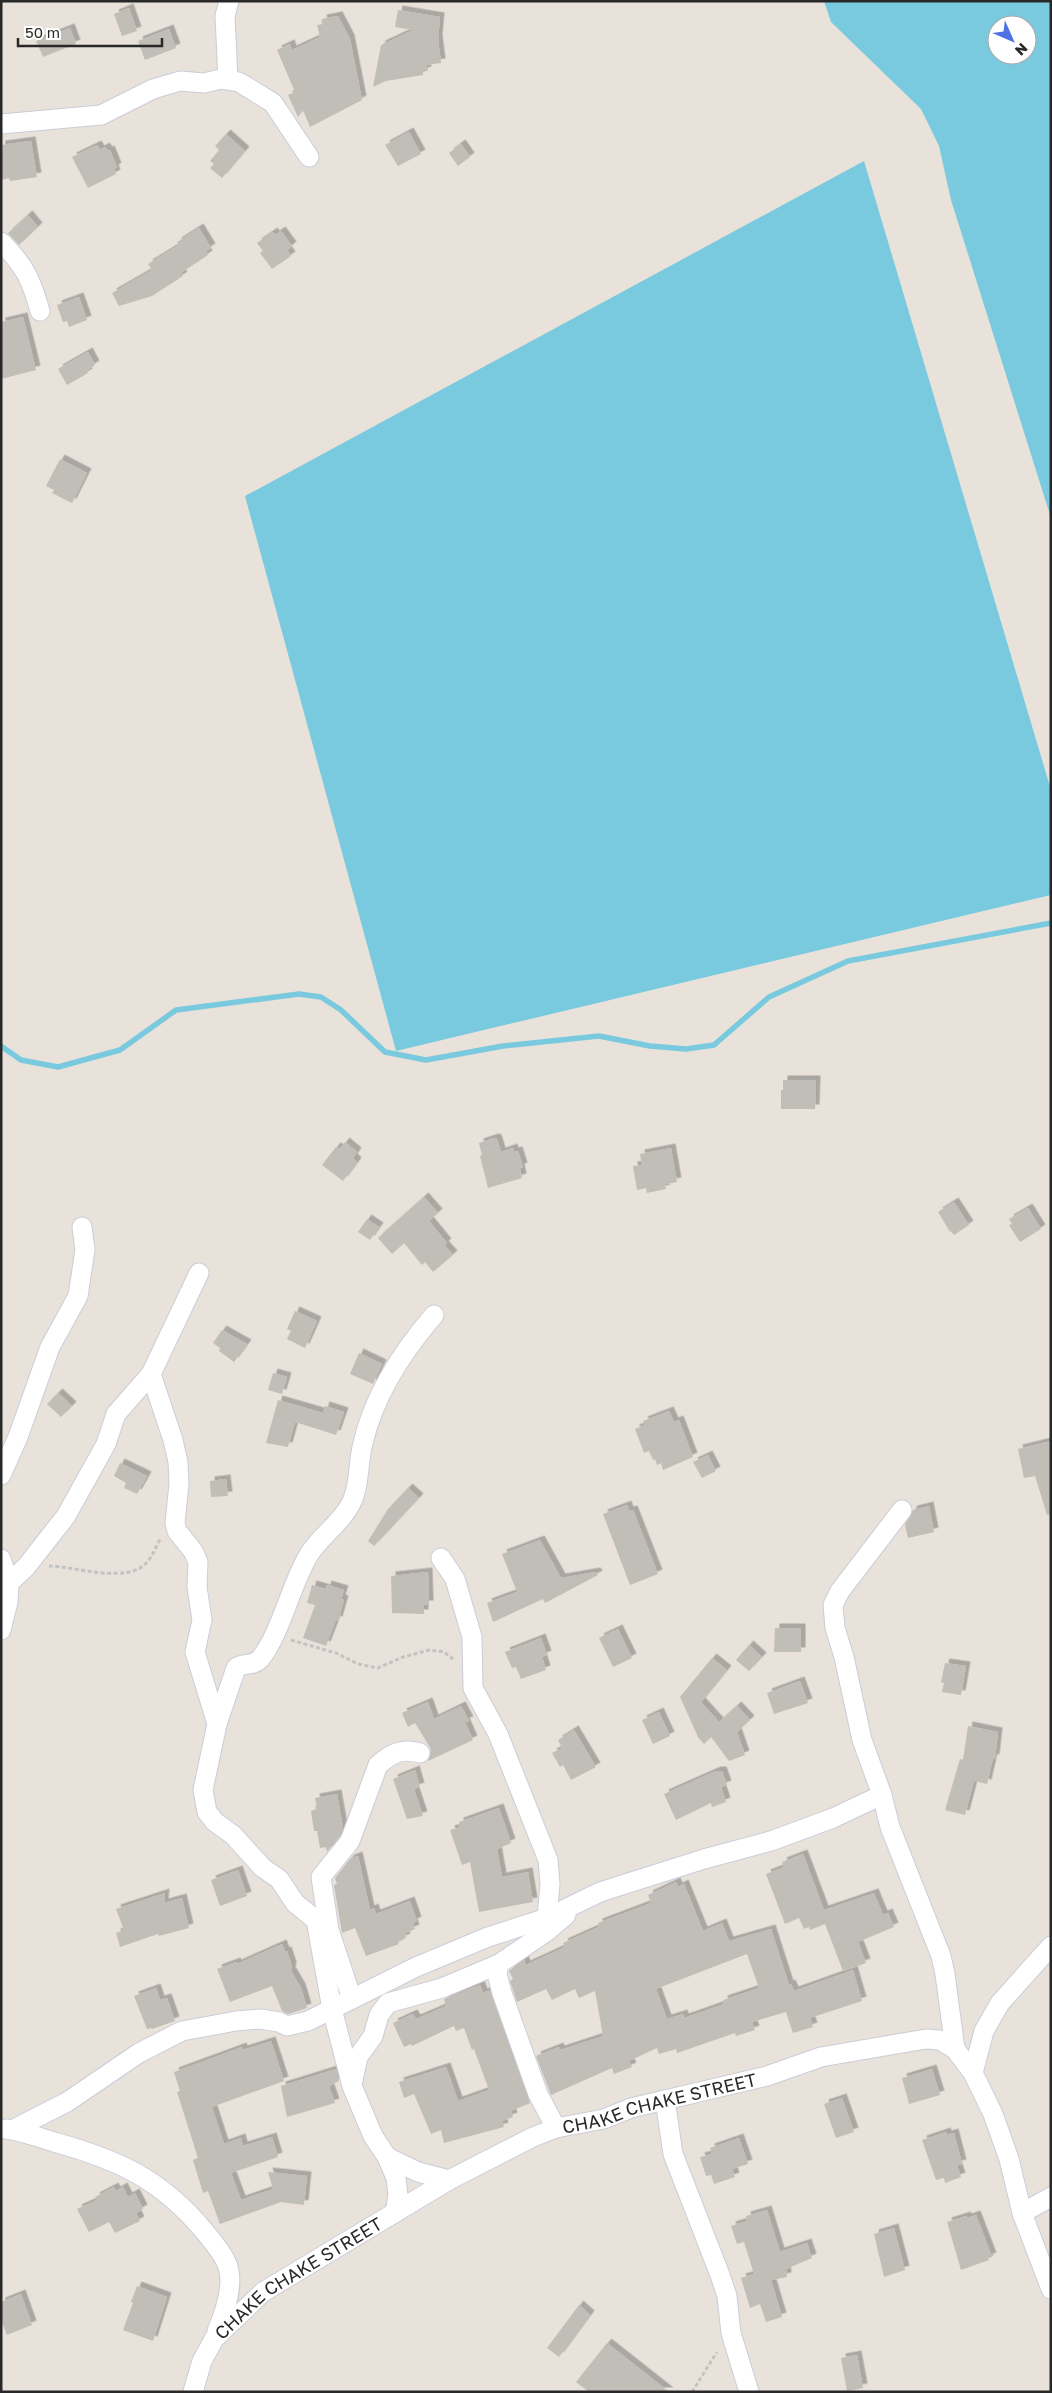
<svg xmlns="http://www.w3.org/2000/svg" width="1052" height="2393" viewBox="0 0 1052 2393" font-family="'Golos Text',sans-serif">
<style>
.water{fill:#7acadf;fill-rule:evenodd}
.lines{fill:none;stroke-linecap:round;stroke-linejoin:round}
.stream{stroke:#7acadf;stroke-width:5.5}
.building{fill:#c1bdb7;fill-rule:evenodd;filter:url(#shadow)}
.street-casing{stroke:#cacdd8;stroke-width:21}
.path{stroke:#c3c3c3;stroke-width:3;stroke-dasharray:4 2.5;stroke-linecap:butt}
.street{stroke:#fff;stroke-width:19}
.labels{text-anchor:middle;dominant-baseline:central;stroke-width:4;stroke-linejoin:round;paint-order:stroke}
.street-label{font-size:18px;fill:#282828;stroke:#fff}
</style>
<defs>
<filter id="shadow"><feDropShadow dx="4.5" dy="-4.5" stdDeviation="0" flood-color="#0004"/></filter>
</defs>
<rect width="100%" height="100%" fill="#e8e2db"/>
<!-- water -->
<path class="water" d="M824 1H1051V518L951 200 939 146 921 109 831 22ZM997 25H1027V55H997Z
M864 161 1051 790V895L396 1051 245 496Z"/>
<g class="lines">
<!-- stream -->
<path class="stream" d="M1 1046 21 1060 58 1067 120 1050 176 1010 299 994 321 997 341 1010 385 1052 426 1060 503 1046 599 1036 650 1046 686 1049 714 1045 769 997 848 961 1051 923"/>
</g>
<!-- building -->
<path class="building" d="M129 8 137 31 122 36 114 14Z
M398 10 440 17 438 39 441 63 426 65 427 71 423 72V75L386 81 373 87 381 45 413 30 395 27Z
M338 16 350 39 362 100 310 127 303 110 298 117 288 95 295 92 277 50 290 44 292 50 320 37 317 25 323 24 322 19Z
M70 28 76 44 43 57 36 41Z
M169 29 176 48 145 60 138 41Z
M409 132 421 154 398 166 385 145Z
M226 134 245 151 222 178 210 168 214 164 210 161 219 150 215 146Z
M31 141 37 177 10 181 9 178 1 180V145Z
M461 144 470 157 458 166 449 153Z
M97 145 100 150 105 147 108 151 110 150 117 167 114 169 116 174 88 188 72 157Z
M28 215 38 227 19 245 8 233Z
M199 228 211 248 206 251 208 255 181 273 183 276 152 296 119 306 112 293 152 270 148 264 179 245 177 242Z
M281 231 292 246 287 250 291 256 272 269 260 253 263 251 257 243 273 232 275 235Z
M79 297 87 320 69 327 67 321 63 322 57 305Z
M23 317 36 370 1 379V322Z
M88 352 95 365 87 370 88 373 67 385 58 369Z
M60 459 87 473 72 503 52 493 54 490 46 486Z
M783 1080H816L815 1109H781V1090H783Z
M494 1138 497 1139 501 1152 513 1148 514 1152 518 1151 523 1167 520 1168 522 1178 488 1188 480 1156 482 1155 479 1143Z
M345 1142 357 1152 353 1158 357 1162 343 1181 322 1165 336 1147 340 1149Z
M671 1148 677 1182 665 1184 666 1189 647 1193 646 1188 637 1190 633 1166 642 1165 640 1154Z
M424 1197 438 1213 429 1221 447 1243 444 1245 453 1255 433 1272 425 1262 422 1265 404 1243 392 1254 378 1238Z
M954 1202 969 1225 954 1235 951 1231 950 1232 938 1212Z
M1028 1208 1041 1229 1020 1242 1009 1225 1012 1224 1009 1219Z
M367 1219 379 1227 370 1240 358 1232Z
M295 1311 317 1321 305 1348 287 1339 291 1331 287 1329Z
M222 1330 247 1344 234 1362 219 1351 220 1348 213 1343Z
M359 1353 382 1364 373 1384 350 1374Z
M273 1373 287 1377 282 1394 268 1390Z
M58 1393 72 1406 61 1417 47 1404Z
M278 1400 323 1413 325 1406 344 1412 336 1435 295 1422 288 1447 266 1443Z
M669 1411 674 1422 679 1420 693 1457 663 1470 661 1463 657 1465 655 1459 653 1460 649 1451 644 1453 635 1429 645 1425 643 1421Z
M1051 1441V1514L1047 1515 1035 1476 1024 1478 1018 1449Z
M708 1455 716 1471 702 1478 693 1462Z
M120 1463 147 1476 137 1494 124 1488 126 1483 114 1476Z
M226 1479 228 1496 211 1497 210 1481Z
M408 1488 419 1498 374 1546 368 1541 388 1509Z
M627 1505 629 1511 633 1510 658 1574 630 1585 603 1514Z
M929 1506 934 1532 908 1538 905 1525 913 1510Z
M540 1540 561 1578 596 1572 598 1575 545 1603 543 1599 493 1622 487 1603 517 1592 502 1554Z
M428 1572 429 1605H424V1614L392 1613 391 1576Z
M312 1585 326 1589 327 1585 344 1590 341 1599 344 1600 338 1621 336 1620 326 1646 303 1638 315 1605 307 1603Z
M775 1628H801V1652H774Z
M618 1629 632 1658 613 1667 599 1638Z
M541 1638 547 1655 542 1657 546 1670 521 1679 516 1667 512 1668 505 1652Z
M749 1645 762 1657 749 1671 736 1660Z
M712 1658 727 1670 701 1702 719 1722 737 1706 750 1720 737 1732 745 1755 729 1761 711 1737 704 1744 698 1737 680 1697Z
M945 1663 966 1666 961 1695 942 1692 944 1683 941 1682Z
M800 1681 808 1703 774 1714 767 1693Z
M428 1702 434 1719 461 1706 469 1721 465 1722 473 1740 428 1761 431 1749 415 1723 408 1727 402 1713Z
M659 1712 670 1736 653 1744 642 1720Z
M968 1726 998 1732 995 1759 993 1758 987 1784 974 1781 965 1815 945 1810 960 1759 963 1760Z
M574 1730 596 1767 571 1780 563 1765 560 1767 552 1753 562 1748 558 1740Z
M415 1770 420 1787 414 1789 423 1816 407 1819 393 1779Z
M716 1771H722L727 1785 721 1787 726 1802 712 1807 711 1803 676 1820 664 1794Z
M337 1794 343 1828 340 1835 327 1852 326 1847 320 1848 317 1831H314L311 1811 317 1809 315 1798Z
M499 1808 511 1843 497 1849 502 1877 528 1872 533 1902 479 1912 470 1862 462 1865 450 1830 460 1827 459 1822Z
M803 1854 824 1910 874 1893 883 1915 888 1913 894 1927 858 1942 866 1963 843 1971 825 1924 810 1930 809 1927 804 1929 799 1918 785 1924 766 1874 784 1867 782 1862Z
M358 1856 370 1910 374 1908 376 1914 410 1901 417 1921 413 1923 415 1929 405 1933 406 1938 398 1941 399 1944 366 1956 355 1928 342 1933 334 1885 337 1884 335 1878 350 1859Z
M238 1870 247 1896 220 1906 211 1880Z
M676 1882 678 1887 684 1884 703 1931 722 1923 729 1941 771 1929 789 1985 791 1984 794 1991 853 1970 862 2001 810 2018 813 2027 793 2033 786 2012 752 2022 755 2030 736 2036 735 2033 677 2053 676 2049 659 2054 657 2048 629 2061 632 2067 614 2074 612 2068 551 2095 536 2056 559 2047 560 2050 603 2036 595 1991 579 1998 575 1989 552 2000 546 1989 517 2002 510 1981 513 1979 509 1971 524 1960 526 1965 565 1947 563 1943 599 1927 598 1923 651 1903 648 1895ZM747 1954 759 1988 723 2000 724 2004 684 2018 683 2014 667 2019 656 1989Z
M165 1893 164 1903 182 1898 189 1928 159 1936 158 1934 120 1947 116 1933 124 1930 116 1909Z
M282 1944 285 1952 287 1951 292 1966 291 1971 301 1988 307 2008 288 2014 282 2011 272 1986 230 2002 217 1969 236 1962 237 1964Z
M480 1985 483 1993 490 1990 530 2103 511 2111 513 2117 502 2121 504 2127 444 2143 441 2130 431 2134 414 2094 404 2098 399 2082 446 2067 458 2101 489 2090 474 2049 472 2050 464 2028 456 2031 454 2026 412 2046 411 2044 404 2047 393 2023 413 2014 416 2019 446 2006 444 1999Z
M156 1988 160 2000 167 1998 175 2021 152 2029 151 2028 147 2029 134 1996Z
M271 2041 284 2081 212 2107 224 2144 241 2138 243 2146 272 2137 278 2157 231 2173 241 2200 273 2189 268 2172 307 2176 304 2205 281 2202 220 2224 208 2191 203 2193 193 2160 198 2158 177 2092 180 2091 174 2072 242 2047 243 2050Z
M336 2069 339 2081 329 2086 335 2103 287 2117 281 2086Z
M932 2069 940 2095 909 2104 902 2078Z
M842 2098 854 2132 836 2138 824 2104Z
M946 2132 947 2135 954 2133 962 2164 957 2165 961 2177 945 2183 944 2178 936 2180 922 2140Z
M739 2138 748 2164 732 2169 735 2177 714 2184 711 2175 706 2176 700 2157 712 2154 710 2148Z
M114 2187 116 2191 123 2187 128 2197 135 2193 143 2209 136 2213 140 2221 115 2233 109 2222 89 2232 77 2209 97 2200 95 2197Z
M767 2210 780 2252 807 2243 812 2258 786 2269 787 2277 771 2280 782 2317 766 2322 760 2304 750 2308 741 2278 754 2274 744 2242 737 2244 731 2226 747 2221 746 2216Z
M976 2215 992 2257 988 2258 989 2260 961 2270 947 2222 966 2216 967 2218Z
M894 2228 905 2270 884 2277 874 2234Z
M137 2286 167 2297 153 2341 123 2330 133 2303 131 2302Z
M21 2294 32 2325 7 2335 1 2320V2302Z
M579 2305 590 2315 559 2357 547 2348Z
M607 2343 669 2392H589L576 2382Z
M857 2355 863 2388 847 2391 841 2358Z"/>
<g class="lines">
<!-- street casing -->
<g class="street-casing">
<g id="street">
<path d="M228 80 225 16 229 1"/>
<path d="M1 124 101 115 153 89 180 81 204 83 221 79 239 82 273 103 309 157"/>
<path d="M1 242C25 266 31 279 40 311"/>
<path d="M199 1273 151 1374 173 1440 178 1462 179 1484 175 1523 177 1531 193 1551 198 1562 197 1587 202 1620 195 1652 217 1724 203 1790 207 1812 215 1822 233 1835 263 1868 279 1879 295 1903 316 1920 332 2009 352 2086 373 2136 387 2157 396 2178 398 2195 395 2213"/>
<path d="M1 1475 18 1437 50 1347 78 1296 85 1250 82 1227"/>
<path d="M902 1510 840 1591 833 1605 835 1628 844 1657 862 1740 882 1795 890 1827 941 1956 945 1974 955 2049"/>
<path d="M441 1558 455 1579 472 1637 473 1688 498 1734 548 1860 550 1884 547 1918"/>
<path d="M1 1559 9 1583 8 1602 1 1630"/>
<path d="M9 1583 26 1567 66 1516 106 1444 116 1414 151 1374"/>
<path d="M217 1724 236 1668C243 1662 253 1667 260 1659 280 1635 291 1585 308 1556 320 1536 344 1521 353 1499 360 1482 358 1461 363 1443 374 1396 403 1351 434 1315"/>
<path d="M499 1964 497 1974 502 1993 538 2094 556 2128"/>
<path d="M352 1999 329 1930 321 1877 350 1841 378 1765C392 1753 402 1748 420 1753"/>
<path d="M973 2073 984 2031 1000 2003 1051 1946"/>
<path d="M353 2080 358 2057 373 2036 379 2015 388 2003 442 1988 499 1964 546 1932 566 1915"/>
<path d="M665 2100 673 2154 720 2275 727 2296 731 2333 749 2392"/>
<path d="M6 2129C22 2131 38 2137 54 2142 119 2160 161 2179 205 2232 212 2241 223 2253 227 2264 235 2284 225 2312 217 2331"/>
<path d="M12 2130 67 2102 139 2053 182 2031 236 2021 260 2019 279 2022 287 2026 308 2021 416 1967 488 1937 547 1918 600 1892 704 1859 771 1841 833 1818 882 1795"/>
<path d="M387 2157 418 2172 449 2180"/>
<path d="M1022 2213 1051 2197"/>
<path id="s1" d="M193 2392 202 2361 214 2339 263 2292 449 2180 533 2137 556 2128 604 2119 631 2108 767 2076 821 2057 926 2039 940 2040 955 2049 973 2073 993 2114 1009 2159 1022 2213 1051 2289"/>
</g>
</g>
<!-- path -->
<path class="path" d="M49 1566C73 1566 129 1585 147 1562 153 1556 156 1546 161 1538
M291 1640 336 1653 358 1664 378 1668 403 1657 429 1650 444 1652 453 1659
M692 2392 717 2352"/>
<!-- street -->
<use href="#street" class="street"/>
</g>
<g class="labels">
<!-- street labels -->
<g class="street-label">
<text stroke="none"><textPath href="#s1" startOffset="568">CHAKE CHAKE STREET</textPath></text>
<text stroke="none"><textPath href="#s1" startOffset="162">CHAKE CHAKE STREET</textPath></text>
</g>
</g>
<!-- border -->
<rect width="1052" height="2393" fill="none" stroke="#282828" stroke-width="5"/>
<!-- north arrow -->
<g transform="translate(1012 40) rotate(135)"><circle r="24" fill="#ffffff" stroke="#a9a9a9"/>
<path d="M0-4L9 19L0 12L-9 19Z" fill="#4e72e3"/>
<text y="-8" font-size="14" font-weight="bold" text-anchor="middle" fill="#282828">N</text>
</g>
<!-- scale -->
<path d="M18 38v8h144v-8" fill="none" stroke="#282828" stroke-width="2.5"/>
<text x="25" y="38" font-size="15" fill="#282828" stroke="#ffffff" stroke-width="4" paint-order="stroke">50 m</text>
</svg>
